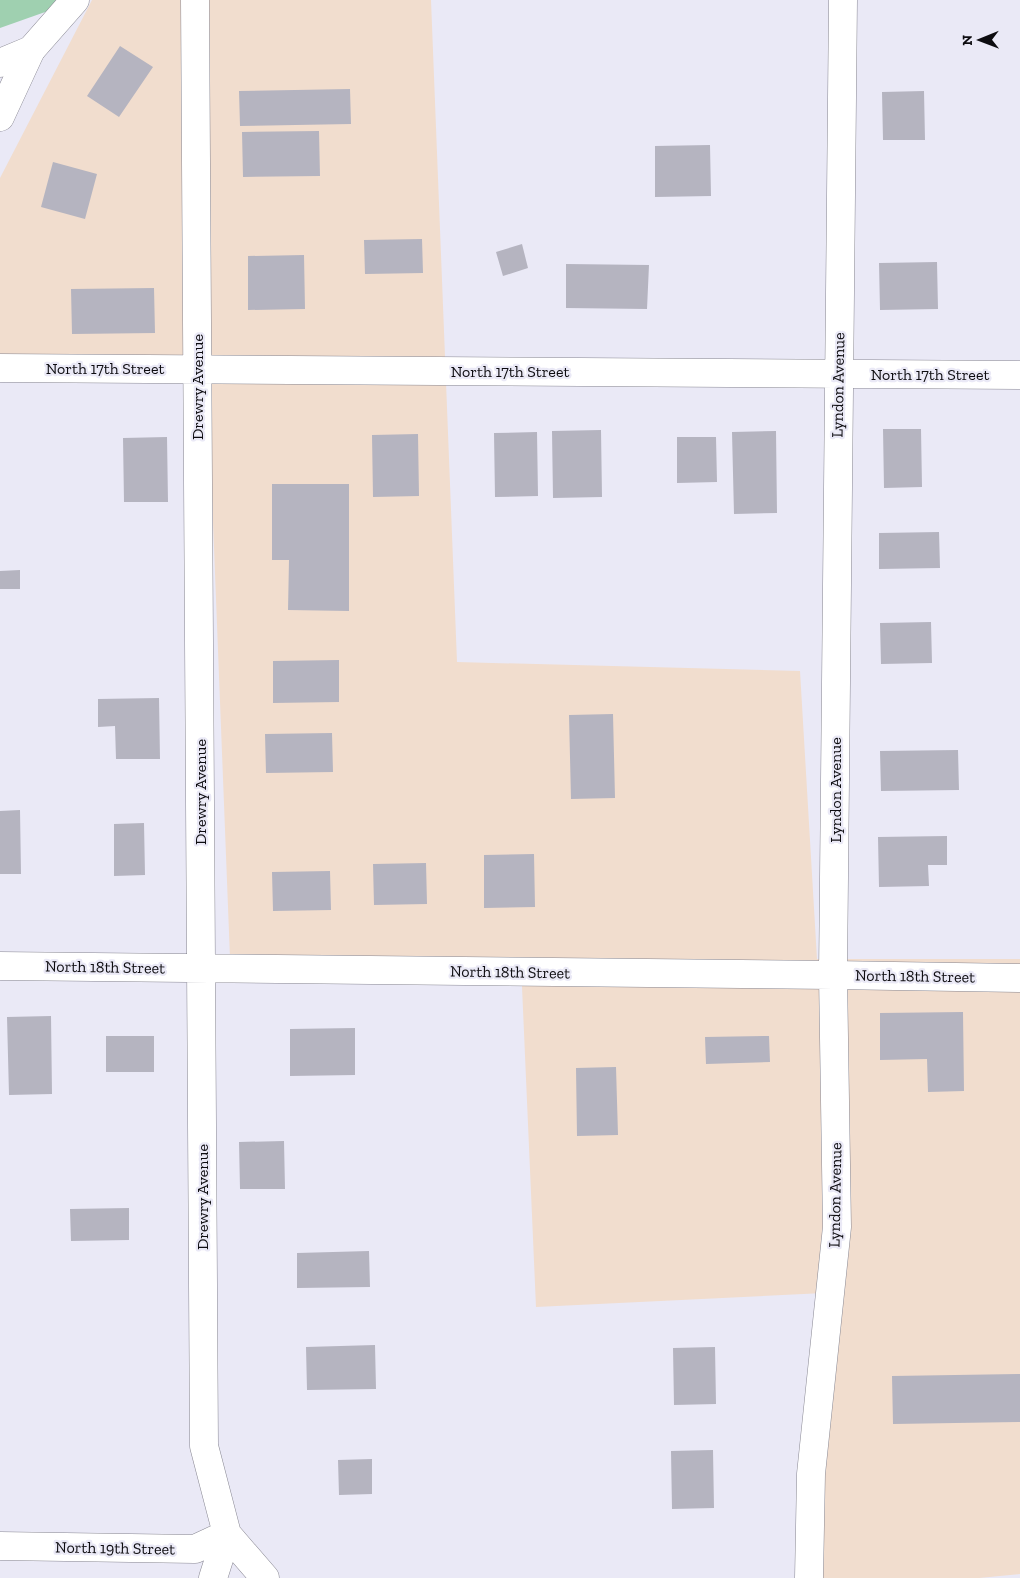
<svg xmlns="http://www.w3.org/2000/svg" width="1020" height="1578" viewBox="0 0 1020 1578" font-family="'Zilla Slab',serif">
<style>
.commercial{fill:#f1ddce}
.green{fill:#9fd0b0}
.building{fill:#b5b4c0}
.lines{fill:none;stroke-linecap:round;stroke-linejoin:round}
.minor-casing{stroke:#888792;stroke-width:29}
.tertiary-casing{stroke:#888792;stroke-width:29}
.secondary-casing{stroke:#888792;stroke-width:29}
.minor{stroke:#fff;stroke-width:28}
.tertiary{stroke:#fff;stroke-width:28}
.secondary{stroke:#fff;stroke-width:28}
.labels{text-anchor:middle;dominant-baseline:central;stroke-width:4.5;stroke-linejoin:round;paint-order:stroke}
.street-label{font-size:16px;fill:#0d0c10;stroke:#eae9f6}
</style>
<rect width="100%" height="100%" fill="#eae9f6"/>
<!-- commercial -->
<path class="commercial" d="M92 0H431L457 662 800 671 817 959H1020V1574L979 1578H818L824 1293 536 1307 521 964 230 958 207 368 0 373V178Z"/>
<!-- green -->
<path class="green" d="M0 0H79L0 28Z"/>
<!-- building -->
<path class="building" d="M120 46 153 67 119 117 87 96Z
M350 89 351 124 240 126 239 91Z
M924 91 925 140H883L882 92Z
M319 131 320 176 243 177 242 132Z
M710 145 711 196 655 197V146Z
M53 162 97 174 85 219 41 207Z
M422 239 423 273 365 274 364 240Z
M522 244 528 268 503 276 496 252Z
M304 255 305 309 248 310V256Z
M937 262 938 309 880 310 879 263Z
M566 264 649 265 647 309 566 308Z
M154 288 155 333 72 334 71 289Z
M883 429H921L922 487 884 488Z
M601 430 602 497 553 498 552 431Z
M776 431 777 513 734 514 732 432Z
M537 432 538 496 495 497 494 433Z
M418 434 419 496 373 497 372 435Z
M167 437 168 502H124L123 438Z
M677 437H716L717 482 677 483Z
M272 484H349V611L288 610 289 560H272Z
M939 532 940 568 879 569V533Z
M20 570V589H0V571Z
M931 622 932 663 881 664 880 623Z
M339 660V702L273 703V661Z
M159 698 160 759H116L115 726 98 727V699Z
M613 714 615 798 571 799 569 715Z
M332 733 333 772 266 773 265 734Z
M958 750 959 790 881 791 880 751Z
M20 810 21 874H0V811Z
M144 823 145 875 114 876V824Z
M947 836V865H928L929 886 879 887 878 837Z
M534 854 535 907 484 908V855Z
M426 863 427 904 374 905 373 864Z
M330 871 331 910 273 911 272 872Z
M963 1012 964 1091 928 1092 927 1059 880 1060V1013Z
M51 1016 52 1094 9 1095 7 1017Z
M355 1028V1075L290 1076V1029Z
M106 1036H154V1072H106Z
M769 1036 770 1062 706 1064 705 1037Z
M616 1067 618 1135 577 1136 576 1068Z
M284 1141 285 1189H240L239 1142Z
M129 1208V1240L71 1241 70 1209Z
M369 1251 370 1287 297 1288V1253Z
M375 1345 376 1389 307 1390 306 1347Z
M715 1347 716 1404 674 1405 673 1348Z
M1020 1374V1422L893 1424 892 1376Z
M713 1450 714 1508 672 1509 671 1451Z
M372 1459V1494L339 1495 338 1460Z"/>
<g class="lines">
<!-- minor casing -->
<g class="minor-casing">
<path id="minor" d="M195 0 204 1446 227 1534 213 1578
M0 368 1020 375
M0 966 833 975 1020 978
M227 1534 265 1578
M0 1546 195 1549 227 1534
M809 1578 811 1474 837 1227 833 975 843 0"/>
</g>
<!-- tertiary casing -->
<g class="tertiary-casing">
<path id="tertiary" d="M0 117 31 50"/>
</g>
<!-- secondary casing -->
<g class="secondary-casing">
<path id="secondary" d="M0 63 31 50 75 0"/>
</g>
<!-- minor -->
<use href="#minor" class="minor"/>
<!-- tertiary -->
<use href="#tertiary" class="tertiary"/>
<!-- secondary -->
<use href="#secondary" class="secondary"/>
</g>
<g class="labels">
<!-- street labels -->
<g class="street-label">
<text x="105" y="368">North 17th Street</text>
<text x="510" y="371">North 17th Street</text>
<text x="930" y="374">North 17th Street</text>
<text transform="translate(838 385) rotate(-89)">Lyndon Avenue</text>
<text transform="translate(197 387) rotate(-90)">Drewry Avenue</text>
<text transform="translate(835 790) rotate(-90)">Lyndon Avenue</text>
<text transform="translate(200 792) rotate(-90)">Drewry Avenue</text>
<text transform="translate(105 967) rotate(1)">North 18th Street</text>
<text transform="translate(510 972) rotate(1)">North 18th Street</text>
<text transform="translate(915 976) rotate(1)">North 18th Street</text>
<text transform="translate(835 1195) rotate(-89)">Lyndon Avenue</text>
<text transform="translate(202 1197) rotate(-90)">Drewry Avenue</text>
<text transform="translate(115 1548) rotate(1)">North 19th Street</text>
</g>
</g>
<!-- north arrow -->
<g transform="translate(980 40) rotate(269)" stroke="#eae9f6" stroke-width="4" paint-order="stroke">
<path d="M0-4L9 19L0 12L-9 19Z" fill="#0d0c10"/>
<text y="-8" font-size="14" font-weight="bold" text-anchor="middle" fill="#0d0c10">N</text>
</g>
</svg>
